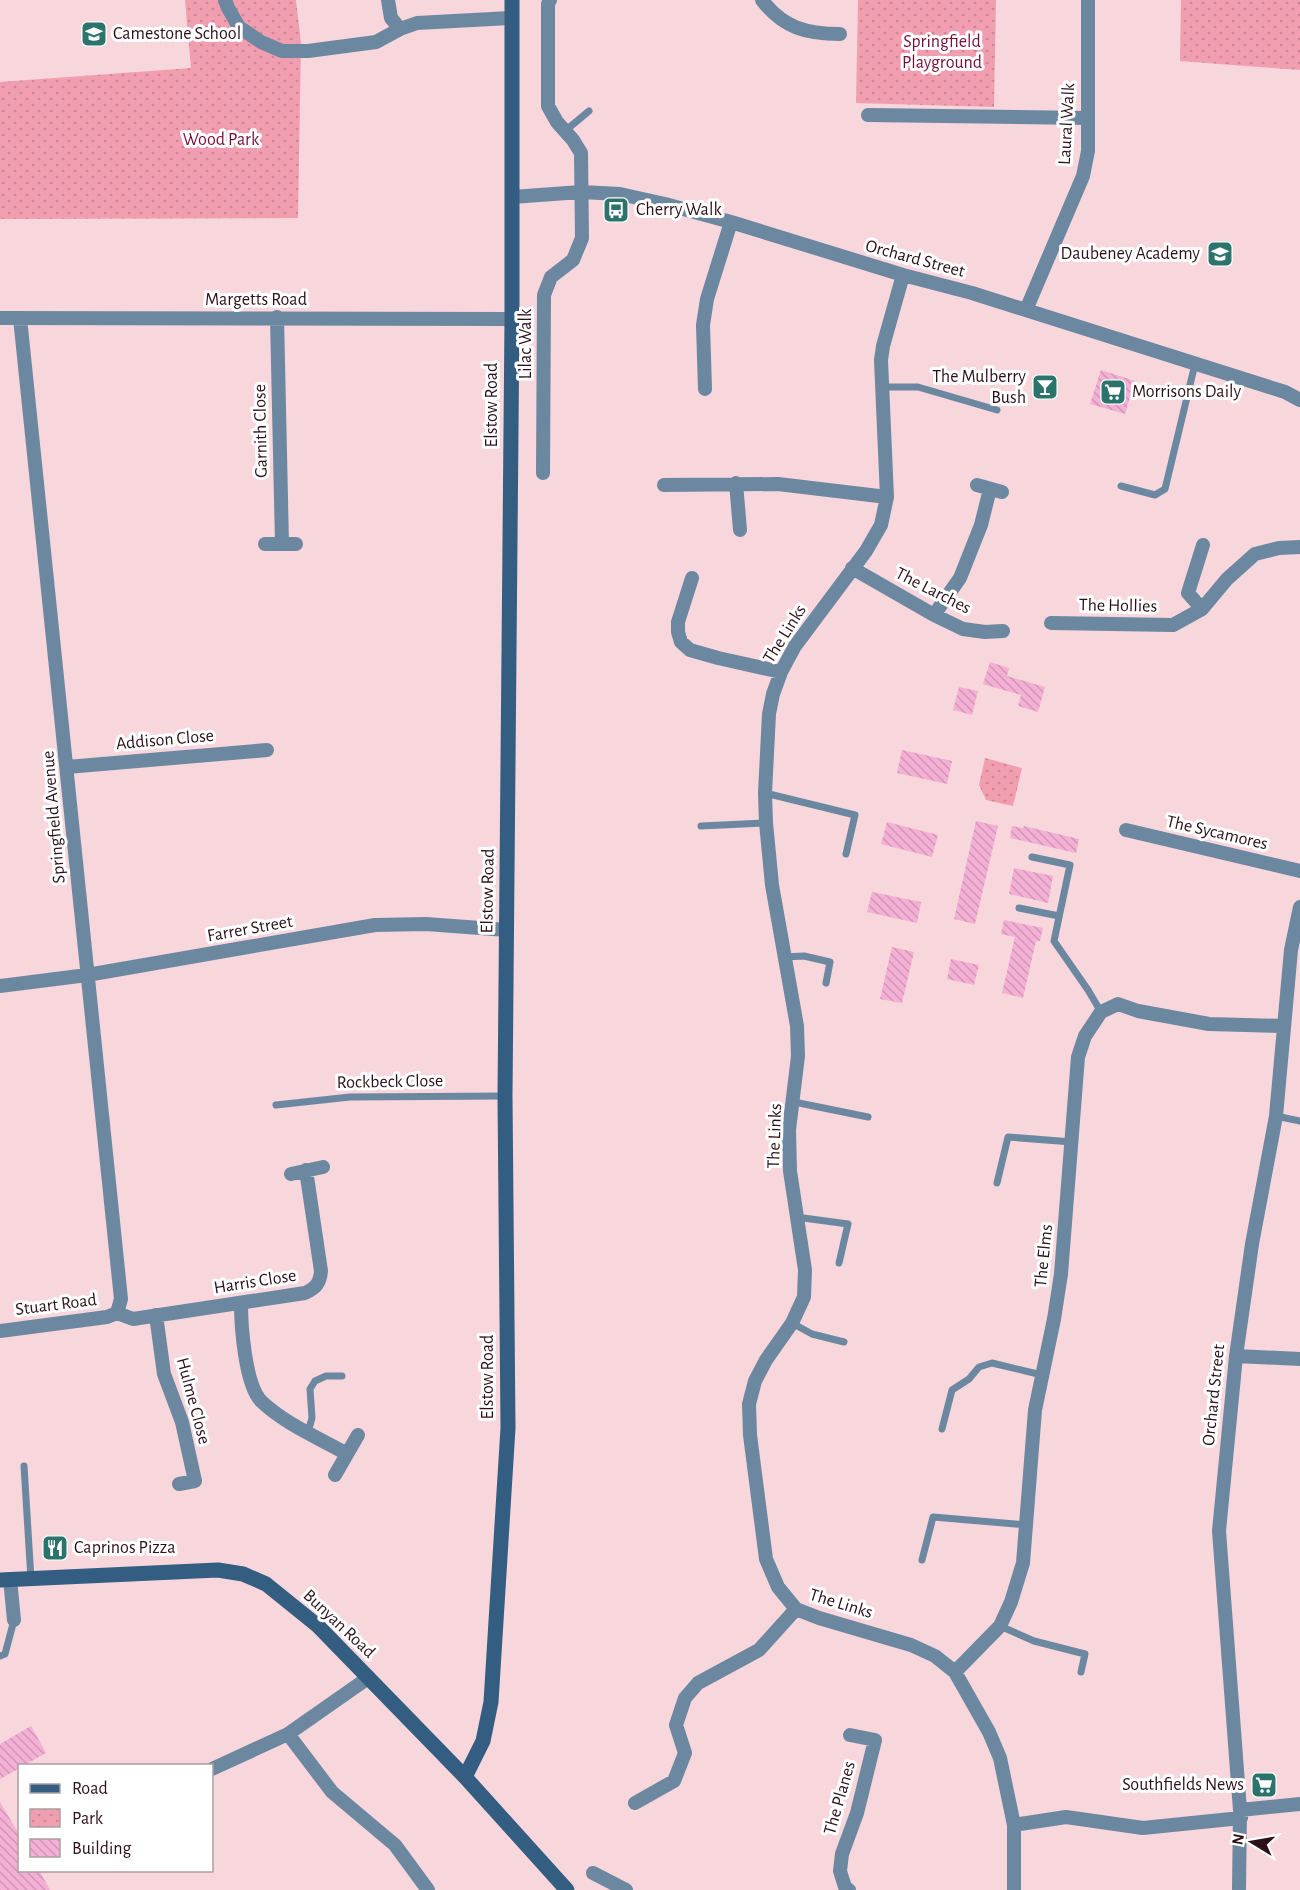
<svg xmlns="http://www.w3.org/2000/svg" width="1300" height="1890" viewBox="0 0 1300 1890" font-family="'Alegreya Sans',sans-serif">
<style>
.park{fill:url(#park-dots)}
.building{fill:url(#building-back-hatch)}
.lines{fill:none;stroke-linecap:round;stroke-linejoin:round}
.lane{stroke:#6c88a1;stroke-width:7}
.street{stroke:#6c88a1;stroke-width:14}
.secondary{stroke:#335e81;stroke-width:15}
.labels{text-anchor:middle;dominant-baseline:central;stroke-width:6;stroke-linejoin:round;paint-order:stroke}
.poi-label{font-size:18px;fill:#2d1118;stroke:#fff;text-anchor:start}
.park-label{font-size:18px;fill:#790f38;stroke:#fff}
.street-label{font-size:18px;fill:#2d1118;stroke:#fff}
</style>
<defs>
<pattern id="park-dots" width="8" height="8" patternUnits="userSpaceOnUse" patternTransform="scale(1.5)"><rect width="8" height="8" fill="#f19eb1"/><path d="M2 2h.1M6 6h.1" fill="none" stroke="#cf8798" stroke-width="1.8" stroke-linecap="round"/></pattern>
<pattern id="building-back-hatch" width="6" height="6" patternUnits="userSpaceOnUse" patternTransform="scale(1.5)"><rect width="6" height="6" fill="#f4afd5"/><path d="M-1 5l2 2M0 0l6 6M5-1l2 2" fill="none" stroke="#d296b6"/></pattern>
</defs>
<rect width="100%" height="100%" fill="#f7d6dc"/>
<!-- park -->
<path class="park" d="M185 0H296L301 43 298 218 0 219V82L191 68Z
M858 0H996L994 107 856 103Z
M1181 0H1300V70L1180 61Z
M985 758 1022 768 1013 806 986 800 979 785Z"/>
<!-- building -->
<path class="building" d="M1101 370 1135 381 1125 414 1090 404Z
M990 662 1009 668 1007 676 1045 687 1038 712 1018 706 1021 695 983 684Z
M959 687 978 691 972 715 953 710Z
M902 750 952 761 947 784 897 773Z
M976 821 998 826 975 924 954 919Z
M887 822 938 835 932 857 881 844Z
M1012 826 1023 828 1024 826 1079 839 1076 853 1010 838Z
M1014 868 1053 876 1048 903 1009 894Z
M872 892 921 902 917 923 867 912Z
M1004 920 1043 928 1040 941H1036L1023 998 1002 993 1015 937 1001 934Z
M892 947 914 952 902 1003 880 999Z
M951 959 979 965 974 985 947 979Z
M67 1540 68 1554 44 1555 43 1542Z
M31 1726 46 1753 23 1766H20V1768L0 1779V1744Z
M0 1802 20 1836V1870H39L50 1890H0Z"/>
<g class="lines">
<!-- lane -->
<path class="lane" d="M565 131 589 111
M882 387H918L997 410
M1121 486 1155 495 1165 489 1195 364
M765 793 855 815 846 854
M701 826 766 823
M1032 857 1070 865 1054 941 1088 990 1101 1012
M1019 908 1059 916
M784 957 804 956 830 962 826 983
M794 1102 868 1117
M276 1105 350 1097 505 1096
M1276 1116 1300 1121
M997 1183 1008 1137 1072 1142
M796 1217 848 1224 839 1263
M792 1323 812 1334 844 1342
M942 1429 952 1390 969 1379 979 1367 992 1363 1042 1375
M308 1432 312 1418 310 1389 315 1381 326 1376H342
M24 1466 31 1579
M922 1560 933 1517 1027 1525
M1000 1626 1034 1641 1085 1654 1081 1672
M0 1656 5 1654 14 1620"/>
<!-- street -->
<path class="street" d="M225 0 228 8 239 27 261 42 282 51H308L376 42 400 29 417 23 512 18
M388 0 391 18 400 29
M762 0C783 28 807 34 840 34
M868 115 1087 118
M512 197 581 192 620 194 665 204 731 222 903 275 972 293 1285 392 1300 400
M903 275 883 346 881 360 887 497 881 525 866 551 795 646 781 672 773 694 769 714 765 793 766 823 772 885 797 1026 798 1056 789 1130 790 1171 805 1270 804 1297 792 1323 766 1360 755 1381 749 1404 750 1435 766 1559 778 1587 796 1609 819 1618 911 1645 935 1656 955 1672 989 1732 1000 1758 1014 1825V1890
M1026 310 1083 176 1088 151V0
M277 317 282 544
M0 318 512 319
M20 318 121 1299 117 1313
M705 389 703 325 707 299 731 222
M543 473 544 295 551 277 573 260 582 238 581 153 573 140 557 122 548 106V4L550 0
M736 483 740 530
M664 485 778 484 887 497
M977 485 1002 492
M265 544H296
M852 568 934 615 963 629 985 632 1003 631
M692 578 678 622V632L681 642 690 650 718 658 781 672
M1202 609 1188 593 1203 545
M934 615 960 578 981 525 990 489
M1051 623 1173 625 1202 609 1227 579 1255 554 1279 548 1300 547
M67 767 267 750
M1126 830 1300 871
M0 986 87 975 375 925 426 924 507 930
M291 1174 323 1167
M241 1303C241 1326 245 1384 261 1401 285 1424 319 1438 347 1454
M117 1313 133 1319 305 1293C316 1288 320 1283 321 1271L306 1170
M156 1315 164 1374 182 1422 195 1481 179 1484
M0 1331 107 1317 117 1313
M1236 1356 1300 1359
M335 1475 358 1435
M10 1579 14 1620
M955 1672 1000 1626 1011 1602 1023 1563 1035 1410 1054 1319 1061 1274 1078 1057 1085 1036 1101 1012 1118 1004 1138 1011 1209 1024 1284 1026
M288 1734 332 1792 395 1845 428 1890
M212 1769 288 1734 368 1678
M635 1803 674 1781 685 1753 676 1725 685 1698 698 1683 759 1650 796 1609
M1240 1810 1300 1804
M1014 1825 1066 1817 1143 1828 1241 1818
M593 1873 626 1890
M849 1890 845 1887 840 1871 842 1854 857 1813 875 1740 850 1735
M1239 1890 1240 1810 1219 1531 1236 1356 1252 1244 1276 1116 1291 950 1300 907"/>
<!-- secondary -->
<path class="secondary" d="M0 1580 218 1570 243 1574 266 1584 318 1626 465 1777 567 1890
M465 1777 483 1741 491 1702 508 1428 505 1096 512 319V0"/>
</g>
<!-- icons -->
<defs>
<g id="school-square" transform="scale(1.35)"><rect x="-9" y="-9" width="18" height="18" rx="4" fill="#2b736b" stroke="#fff"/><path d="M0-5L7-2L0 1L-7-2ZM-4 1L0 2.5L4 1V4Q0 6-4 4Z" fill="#fff"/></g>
<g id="bus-square" transform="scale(1.35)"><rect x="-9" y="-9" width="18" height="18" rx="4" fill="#2b736b" stroke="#fff"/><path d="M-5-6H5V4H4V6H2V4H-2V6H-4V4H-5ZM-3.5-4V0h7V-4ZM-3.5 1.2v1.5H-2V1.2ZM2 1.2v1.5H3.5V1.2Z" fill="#fff"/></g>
<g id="bar-square" transform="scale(1.35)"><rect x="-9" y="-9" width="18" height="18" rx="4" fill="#2b736b" stroke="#fff"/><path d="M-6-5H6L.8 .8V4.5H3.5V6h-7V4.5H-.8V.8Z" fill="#fff"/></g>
<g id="supermarket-square" transform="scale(1.35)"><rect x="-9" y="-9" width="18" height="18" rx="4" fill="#2b736b" stroke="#fff"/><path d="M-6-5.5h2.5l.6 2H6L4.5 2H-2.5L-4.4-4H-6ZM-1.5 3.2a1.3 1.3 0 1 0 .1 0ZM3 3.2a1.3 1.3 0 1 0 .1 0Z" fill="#fff"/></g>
<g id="restaurant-square" transform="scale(1.35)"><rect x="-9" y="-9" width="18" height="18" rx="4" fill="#2b736b" stroke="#fff"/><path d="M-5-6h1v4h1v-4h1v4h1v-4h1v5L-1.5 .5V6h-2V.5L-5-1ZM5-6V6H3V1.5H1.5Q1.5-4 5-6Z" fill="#fff"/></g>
</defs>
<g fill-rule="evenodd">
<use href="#school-square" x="94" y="34"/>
<use href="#bus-square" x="616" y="210"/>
<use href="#school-square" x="1220" y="254"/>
<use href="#bar-square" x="1045" y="387"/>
<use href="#supermarket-square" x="1113" y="392"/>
<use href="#restaurant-square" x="55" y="1548"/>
<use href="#supermarket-square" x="1264" y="1785"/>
</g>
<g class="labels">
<!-- poi labels -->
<g class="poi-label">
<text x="113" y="34">Camestone School</text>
<text x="636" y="210">Cherry Walk</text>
<text x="1200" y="254" text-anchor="end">Daubeney Academy</text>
<text x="1026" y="377" text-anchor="end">The Mulberry<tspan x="1026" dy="21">Bush</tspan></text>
<text x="1132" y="392">Morrisons Daily</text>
<text x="74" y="1548">Caprinos Pizza</text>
<text x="1244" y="1785" text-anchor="end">Southfields News</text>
</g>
<!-- park labels -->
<g class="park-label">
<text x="942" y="42">Springfield<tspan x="942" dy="21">Playground</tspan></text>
<text x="221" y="140">Wood Park</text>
</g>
<!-- street labels -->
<g class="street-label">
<text transform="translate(1067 124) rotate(-87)">Laural Walk</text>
<text transform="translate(915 259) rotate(15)">Orchard Street</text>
<text x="256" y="300">Margetts Road</text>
<text transform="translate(526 344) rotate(-90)">Lilac Walk</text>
<text transform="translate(492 405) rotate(-90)">Elstow Road</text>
<text transform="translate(261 431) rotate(-91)">Garnith Close</text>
<text transform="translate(933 591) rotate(27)">The Larches</text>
<text transform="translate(1118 606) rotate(1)">The Hollies</text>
<text transform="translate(785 634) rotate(-58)">The Links</text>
<text transform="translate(165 740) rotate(-5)">Addison Close</text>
<text transform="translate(54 817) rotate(-95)">Springfield Avenue</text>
<text transform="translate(1217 833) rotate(13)">The Sycamores</text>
<text transform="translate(488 891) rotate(-89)">Elstow Road</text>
<text transform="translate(250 929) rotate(-10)">Farrer Street</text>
<text transform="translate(390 1082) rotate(-1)">Rockbeck Close</text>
<text transform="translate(775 1136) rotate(-88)">The Links</text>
<text transform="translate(1044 1256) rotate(-84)">The Elms</text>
<text transform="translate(255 1282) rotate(-9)">Harris Close</text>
<text transform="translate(56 1305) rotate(-7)">Stuart Road</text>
<text transform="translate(488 1377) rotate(-90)">Elstow Road</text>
<text transform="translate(1214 1395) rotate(-84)">Orchard Street</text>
<text transform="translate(193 1401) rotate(75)">Hulme Close</text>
<text transform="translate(841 1604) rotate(17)">The Links</text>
<text transform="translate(339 1624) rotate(43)">Bunyan Road</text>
<text transform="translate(840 1798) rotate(-74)">The Planes</text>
</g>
</g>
<!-- legend -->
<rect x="18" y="1764" width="195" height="108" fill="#ffffff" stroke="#aba0a3" stroke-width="1.5"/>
<rect x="30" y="1784" width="30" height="9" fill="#335e81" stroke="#aba0a3" stroke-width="1.5"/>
<text x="72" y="1794" font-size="18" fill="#2d1118">Road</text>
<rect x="30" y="1809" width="30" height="18" fill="url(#park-dots)" stroke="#aba0a3" stroke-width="1.5"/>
<text x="72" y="1824" font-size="18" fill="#2d1118">Park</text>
<rect x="30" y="1839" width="30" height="18" fill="url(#building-back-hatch)" stroke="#aba0a3" stroke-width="1.5"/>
<text x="72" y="1854" font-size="18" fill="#2d1118">Building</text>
<!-- north arrow -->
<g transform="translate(1252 1842) rotate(281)" stroke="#ffffff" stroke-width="4.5" paint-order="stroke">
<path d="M0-4.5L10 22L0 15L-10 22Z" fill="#2d1118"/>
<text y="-9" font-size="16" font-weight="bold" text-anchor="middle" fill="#2d1118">N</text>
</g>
</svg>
